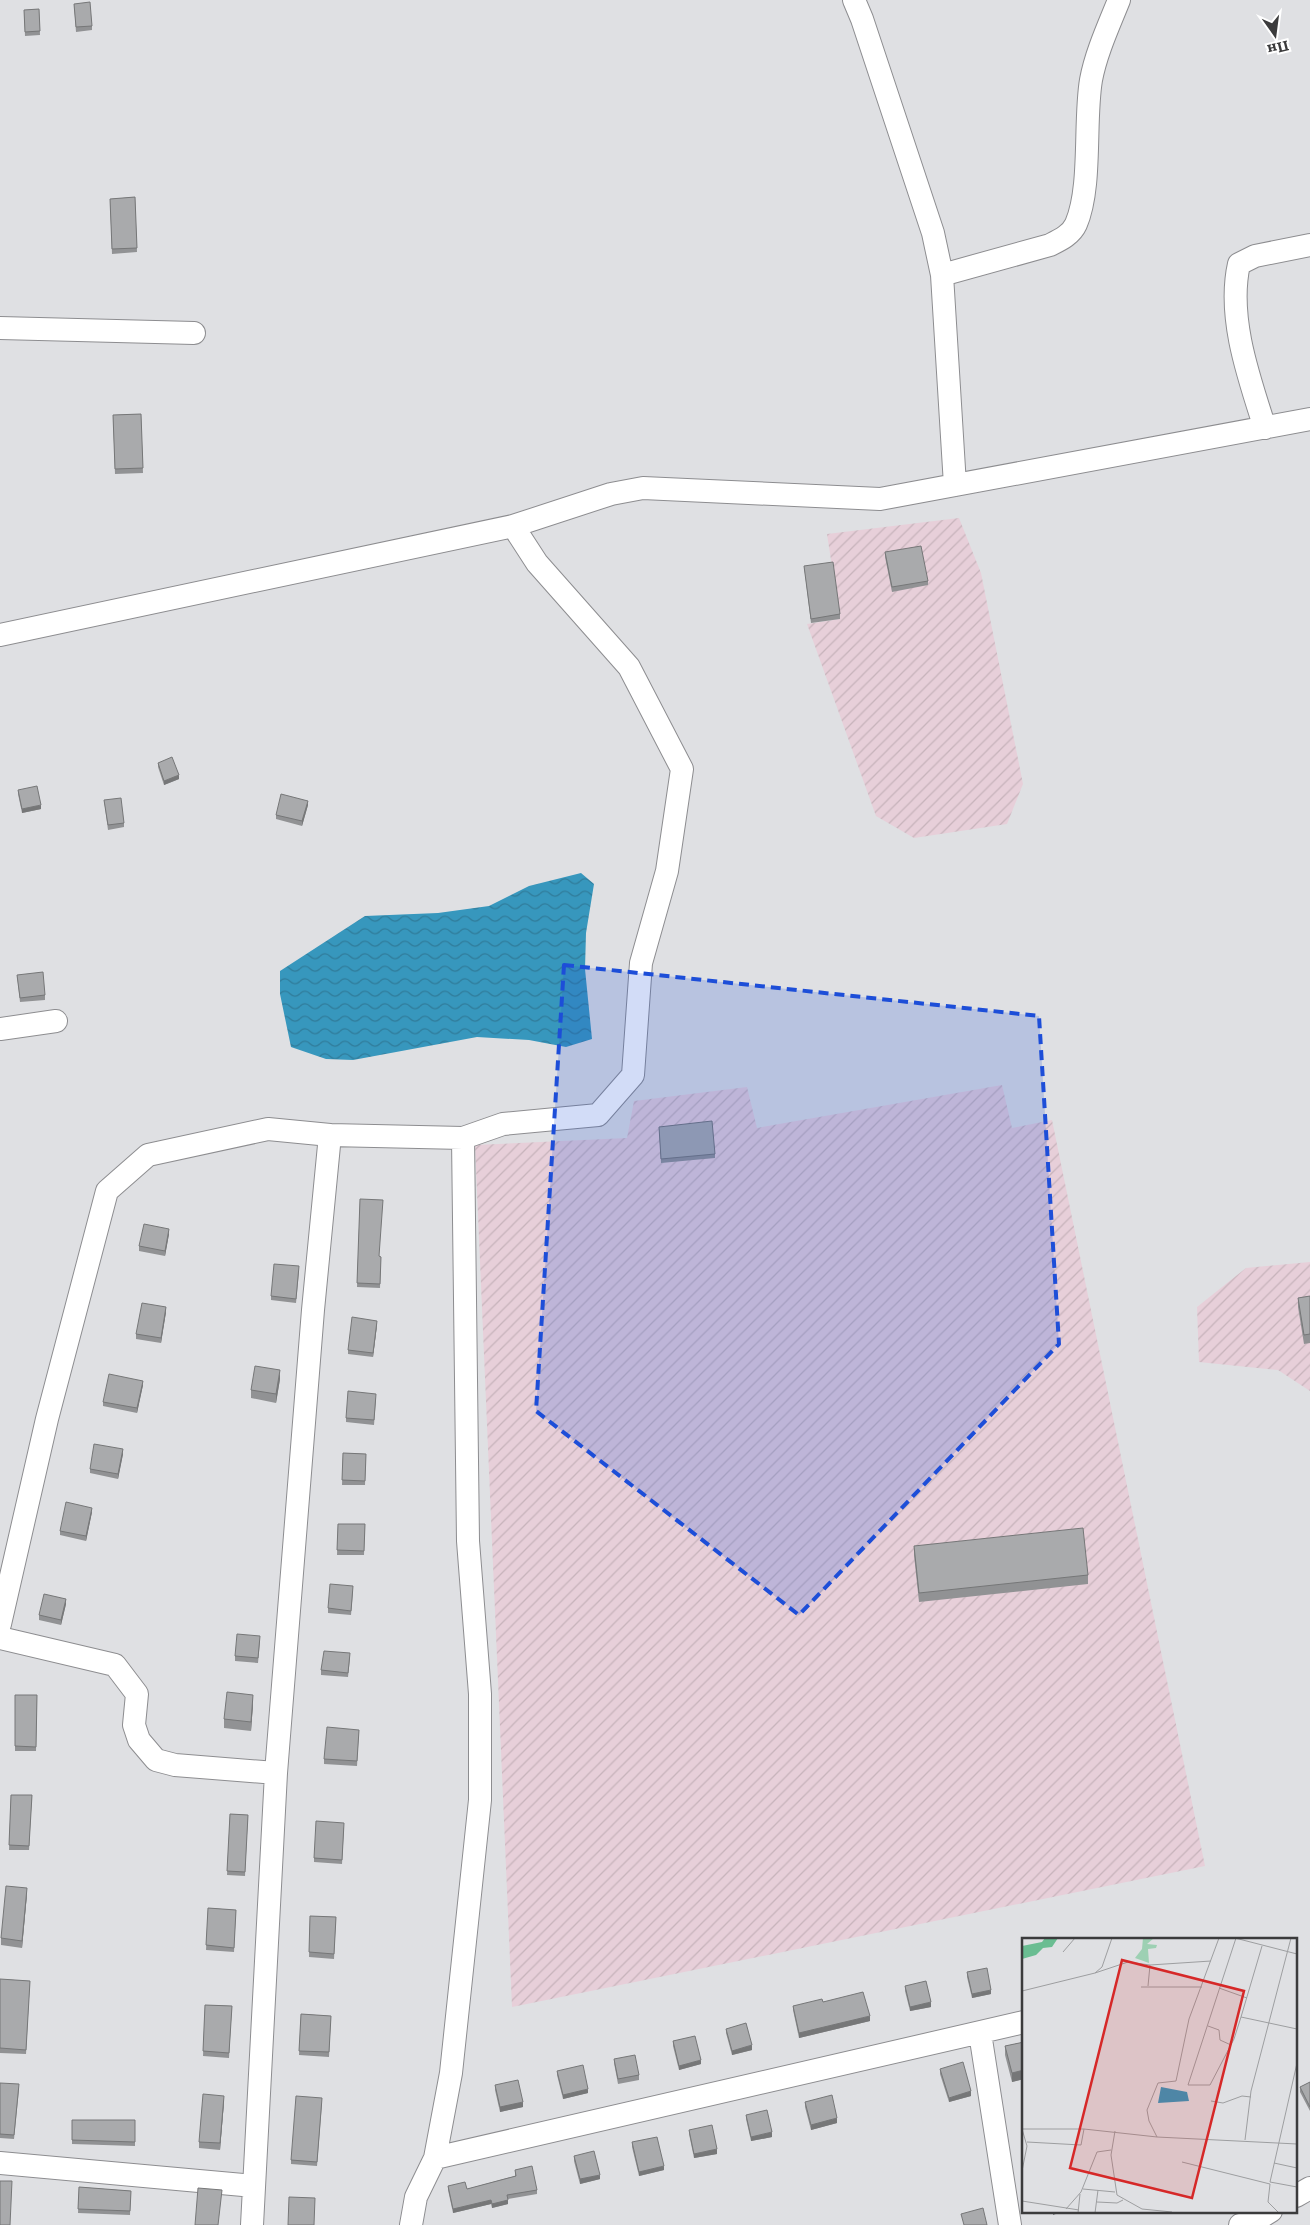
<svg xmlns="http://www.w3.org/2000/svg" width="1310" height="2225" viewBox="0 0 1310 2225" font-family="Literata,serif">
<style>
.industrial{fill:url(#industrial-furrows)}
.water{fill:url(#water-waves)}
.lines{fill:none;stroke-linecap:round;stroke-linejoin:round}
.minor-casing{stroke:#8d8d90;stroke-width:24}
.minor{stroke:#fff;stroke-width:22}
.wall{fill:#919294}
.shaded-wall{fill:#767778}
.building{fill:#a9aaac;stroke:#767778}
.marked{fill:#1d4ed8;fill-opacity:0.2;stroke:#1d4ed8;stroke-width:4;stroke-dasharray:10 6;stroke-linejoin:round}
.inset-road{fill:none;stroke:#9d9ea0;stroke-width:1}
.view{fill:#d62828;fill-opacity:0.15;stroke:#d62828;stroke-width:2.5}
.inset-edge{fill:none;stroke:#3b3b3c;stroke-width:2.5}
</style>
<defs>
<pattern id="industrial-furrows" width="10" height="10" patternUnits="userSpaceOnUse" patternTransform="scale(1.25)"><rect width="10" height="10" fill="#e7cfd9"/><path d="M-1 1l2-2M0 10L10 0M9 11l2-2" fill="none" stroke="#c7b3bb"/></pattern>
<pattern id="water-waves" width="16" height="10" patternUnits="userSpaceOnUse" patternTransform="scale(1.25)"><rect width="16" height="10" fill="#3797bd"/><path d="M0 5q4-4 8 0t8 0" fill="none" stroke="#307c9b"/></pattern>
</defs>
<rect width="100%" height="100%" fill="#dfe0e3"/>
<!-- industrial -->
<path class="industrial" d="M959 518 981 573 1023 784 1007 824 914 838 876 816 807 624 840 619 827 534Z
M1002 1085 1012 1128 1052 1120 1205 1866 512 2007 475 1145 627 1138 634 1101 747 1087 757 1128Z
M1310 1262V1391L1278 1370 1199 1362 1197 1307 1246 1268Z"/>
<!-- water -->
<path class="water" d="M581 873 594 884 586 933 585 969 592 1039 566 1047 529 1040 477 1037 353 1060 326 1059 291 1047 280 994V971L365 916 438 913 489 906 529 886Z"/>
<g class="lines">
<!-- minor casing -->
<g class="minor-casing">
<path id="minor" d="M854 0 862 19 933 233 942 275 955 485
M942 275 1050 245C1060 240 1071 235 1076 224 1092 187 1084 121 1091 80 1096 53 1109 25 1119 0
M0 328 194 333
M1265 428C1249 378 1227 317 1239 264L1255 256 1310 245
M513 526 611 494 643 488 880 499 1310 419
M0 635 513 526 537 563 629 667 682 769 667 871 641 963 633 1075 598 1115 503 1124 463 1138 468 1541 480 1694V1800L451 2073 435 2158 416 2197 411 2225
M0 1029 56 1021
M330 1135 463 1138
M0 1624 47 1419 107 1191 148 1155 268 1129 330 1135 313 1310 276 1773 252 2225
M0 1638 115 1665 137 1694 134 1725 139 1740 156 1760 175 1765 276 1773
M980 2033 1010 2225
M435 2158 1024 2022
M0 2163 254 2186
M1296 2196 1310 2188
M1240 2225 1250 2224 1271 2211"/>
</g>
<!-- minor -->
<use href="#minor" class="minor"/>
</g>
<!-- wall -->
<path class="wall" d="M74 4 92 26V30L76 32Z
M39 9 40 35 25 36 24 10Z
M135 197 137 252 112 254 110 199Z
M141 414 143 473 115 474 113 415Z
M885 552 928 581V585L892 592 885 557Z
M804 566 840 614V619L811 623Z
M158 763 179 779 164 785 158 767Z
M18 790 41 809 22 813 18 794Z
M104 800 124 823V827L108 830Z
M308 805 302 826 276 819V815Z
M17 975 45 995V1000L20 1002Z
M659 1127 715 1154V1158L661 1163Z
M360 1199 379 1256 381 1257 380 1288 357 1287Z
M169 1234 165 1256 139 1251V1246Z
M299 1271 296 1303 271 1300V1296Z
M1310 1296V1343L1304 1344 1298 1307V1298Z
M166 1312 161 1343 136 1339V1334Z
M377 1325 373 1357 348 1354V1350Z
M280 1379 276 1403 251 1398V1390Z
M143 1385 137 1413 103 1406V1402Z
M376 1398 374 1425 346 1422V1418Z
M343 1453 366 1454 365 1485H342Z
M123 1454 118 1479 90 1473V1469Z
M92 1512 86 1541 60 1535V1531Z
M338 1524H365L364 1555H337Z
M914 1546 1088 1575V1584L919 1602 914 1555Z
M353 1591 351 1615 328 1613V1608Z
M66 1604 61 1625 39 1620V1615Z
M260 1641 258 1663 235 1661V1656Z
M350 1658 348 1677 321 1675V1670Z
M15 1695H37L36 1751H15Z
M253 1704 251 1731 224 1728V1719Z
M359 1730 357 1766 324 1764V1759Z
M11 1795H32L29 1850H9Z
M230 1814 248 1815 245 1876 227 1875Z
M344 1827 342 1864 314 1862V1858Z
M27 1894 22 1948 1 1945V1938Z
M208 1908 236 1910 234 1952 206 1950Z
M310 1916 336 1917 334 1959 309 1957Z
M967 1972 991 1994 972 1998 967 1977Z
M0 1979 30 1981 26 2054 0 2053Z
M905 1986 931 2007 910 2011 905 1991Z
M823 2002 870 2021 799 2038 793 2010V2006Z
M205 2005 232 2006 229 2058 203 2056Z
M301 2014 331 2016 329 2057 299 2055Z
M726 2029 752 2050 732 2055 726 2033Z
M673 2041 701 2064 679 2070 673 2046Z
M1024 2042V2079L1012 2082 1005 2055V2046Z
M614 2059 639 2075V2080L618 2084 614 2063Z
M940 2069 971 2096 949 2102 940 2074Z
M557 2071 588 2093 563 2099 557 2075Z
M1310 2082V2111L1300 2092V2087Z
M0 2083 19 2089 14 2139 0 2138Z
M495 2085 523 2107 500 2112 495 2090Z
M224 2102 220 2150 199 2148V2142Z
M805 2102 837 2123 811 2130 805 2107Z
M322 2103 317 2166 291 2164V2160Z
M746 2115 772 2137 751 2141 746 2119Z
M72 2120H135V2146L72 2144Z
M689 2130 717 2154 694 2158 689 2134Z
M632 2142 664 2170 639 2176 632 2147Z
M574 2156 600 2179 580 2184 574 2161Z
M515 2170 537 2190V2194L508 2199V2204L492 2208 491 2204 453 2213 448 2190V2186L467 2189 515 2176Z
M79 2187 131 2191 130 2215 78 2213Z"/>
<!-- shaded-wall -->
<path class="shaded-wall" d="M179 775V779L164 785V781Z
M308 801V805L302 826V821Z
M41 805V809L22 813V809Z
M169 1229V1234L165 1256V1251Z
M166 1307V1312L161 1343V1338Z
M377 1321V1325L373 1357V1353Z
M280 1370V1379L276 1403V1394Z
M143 1381V1385L137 1413V1408Z
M123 1449V1454L118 1479V1474Z
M92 1508V1512L86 1541V1536Z
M66 1599V1604L61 1625V1620Z
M253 1695V1704L251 1731V1722Z
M27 1888V1894L22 1948V1941Z
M991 1990V1994L972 1998V1994Z
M931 2002V2007L910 2011V2007Z
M870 2016V2021L799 2038V2033Z
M752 2045V2050L732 2055V2051Z
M701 2060V2064L679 2070V2066Z
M1024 2070V2079L1012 2082V2073Z
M588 2089V2093L563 2099V2095Z
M971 2091V2096L949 2102V2098Z
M224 2096V2102L220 2150V2143Z
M523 2102V2107L500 2112V2107Z
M837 2118V2123L811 2130V2125Z
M772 2132V2137L751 2141V2137Z
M717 2149V2154L694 2158V2154Z
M664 2166V2170L639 2176V2172Z
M600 2175V2179L580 2184V2179Z
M491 2200V2204L453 2213V2209Z
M508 2200V2204L492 2208V2204Z
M1053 2211H1064L1053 2215Z"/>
<!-- building -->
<path class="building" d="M90 2 92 26 76 27 74 4Z
M39 9 40 31 25 32 24 10Z
M135 197 137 248 112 249 110 199Z
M141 414 143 468 115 469 113 415Z
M921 546 928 581 892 587 885 552Z
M833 562 840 614 811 619 804 566Z
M172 757 179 775 164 781 158 763Z
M37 786 41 805 22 809 18 790Z
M281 794 308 801 302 821 276 815Z
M121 798 124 823 108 825 104 800Z
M43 972 45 995 20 998 17 975Z
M712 1121 715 1154 661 1159 659 1127Z
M360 1199 383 1200 379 1256 381 1257 380 1284 357 1283Z
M144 1224 169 1229 165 1251 139 1246Z
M274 1264 299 1266 296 1299 271 1296Z
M1310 1296V1334L1304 1335 1298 1298Z
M142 1303 166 1307 161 1338 136 1334Z
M352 1317 377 1321 373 1353 348 1350Z
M255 1366 280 1370 276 1394 251 1390Z
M109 1374 143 1381 137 1408 103 1402Z
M348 1391 376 1394 374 1420 346 1418Z
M94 1444 123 1449 118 1474 90 1469Z
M343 1453 366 1454 365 1481 342 1480Z
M66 1502 92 1508 86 1536 60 1531Z
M338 1524H365L364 1551 337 1550Z
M1083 1528 1088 1575 919 1593 914 1546Z
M330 1584 353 1586 351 1611 328 1608Z
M44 1594 66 1599 61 1620 39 1615Z
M237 1634 260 1636 258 1658 235 1656Z
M324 1651 350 1653 348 1673 321 1670Z
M227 1692 253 1695 251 1722 224 1719Z
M15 1695H37L36 1747 15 1746Z
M327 1727 359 1730 357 1761 324 1759Z
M11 1795H32L29 1846 9 1845Z
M230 1814 248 1815 245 1872 227 1871Z
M316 1821 344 1823 342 1860 314 1858Z
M6 1886 27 1888 22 1941 1 1938Z
M208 1908 236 1910 234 1948 206 1945Z
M310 1916 336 1917 334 1954 309 1952Z
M987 1968 991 1990 972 1994 967 1972Z
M0 1979 30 1981 26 2050 0 2048Z
M926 1981 931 2002 910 2007 905 1986Z
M863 1992 870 2016 799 2033 793 2006 822 1999 823 2002Z
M205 2005 232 2006 229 2053 203 2051Z
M301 2014 331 2016 329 2052 299 2051Z
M746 2023 752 2045 732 2051 726 2029Z
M695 2036 701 2060 679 2066 673 2041Z
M1024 2042V2070L1012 2073 1005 2046Z
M635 2055 639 2075 618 2079 614 2059Z
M963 2062 971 2091 949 2098 940 2069Z
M583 2065 588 2089 563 2095 557 2071Z
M518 2080 523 2102 500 2107 495 2085Z
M1310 2082V2107L1300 2087Z
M0 2083 19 2084 14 2135 0 2134Z
M203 2094 224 2096 220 2143 199 2142Z
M832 2095 837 2118 811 2125 805 2102Z
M296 2096 322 2098 317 2162 291 2160Z
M767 2110 772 2132 751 2137 746 2115Z
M72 2120H135V2142L72 2140Z
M712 2125 717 2149 694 2154 689 2130Z
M657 2137 664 2166 639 2172 632 2142Z
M594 2151 600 2175 580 2179 574 2156Z
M532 2166 537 2190 507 2195 508 2200 492 2204 491 2200 453 2209 448 2186 465 2182 467 2189 516 2176 515 2170Z
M0 2181H12L10 2225H0Z
M79 2187 131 2191 130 2211 78 2209Z
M198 2188 222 2190 218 2225H195Z
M289 2197 315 2198 314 2225H288Z
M983 2208 987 2225H964L961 2214Z"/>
<!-- marked area -->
<path class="marked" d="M564 965 1039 1016 1059 1344 799 1615 536 1411Z"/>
<!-- overview -->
<g transform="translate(1022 1938)">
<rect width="275" height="275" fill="#dfe0e3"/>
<path d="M121 0H132L125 6 135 7 134 10 126 11 127 25 113 20 120 11Z" fill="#9dd0b3"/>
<path d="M23 0H36L30 9 21 10 14 17 0 21V8L20 4Z" fill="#6abd92"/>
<path d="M139 149 165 154 167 163 136 165Z" fill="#3797bd"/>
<path class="inset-road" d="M197 0 167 81 154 143 136 145 125 172 127 183 135 199 275 206M213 0 275 16M214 0 166 147H188L212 101 219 79M240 8 219 79 275 91M41 14 53 0M73 35 106 24 128 27 189 23M126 48 128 27M119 49H180M197 50 225 60M0 53 73 35 80 29 90 0M186 88 197 92 198 102 209 107M275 125 248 244 275 249M189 163 201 165 220 158 229 159M0 191H62L135 199M93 193 89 217 95 257 120 271 150 274M223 202 229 153 269 0M5 204 59 207 62 191M160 224 248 246M252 225 275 230M0 233 5 208 0 191M248 246 246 264 257 275M61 251 93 254M0 263 57 272M75 264 95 265 101 262M44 271 59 254 75 214 89 212M56 275 58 256M73 275 76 252"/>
<path class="view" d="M100 22 222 53 170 260 48 230Z"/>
<rect width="275" height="275" class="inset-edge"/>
</g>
<!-- north arrow -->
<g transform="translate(1275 35) rotate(166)" stroke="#ffffff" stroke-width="4" paint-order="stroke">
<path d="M0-4L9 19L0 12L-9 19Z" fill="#3b3b3c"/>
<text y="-8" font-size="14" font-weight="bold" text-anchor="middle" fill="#3b3b3c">Пн</text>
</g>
</svg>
